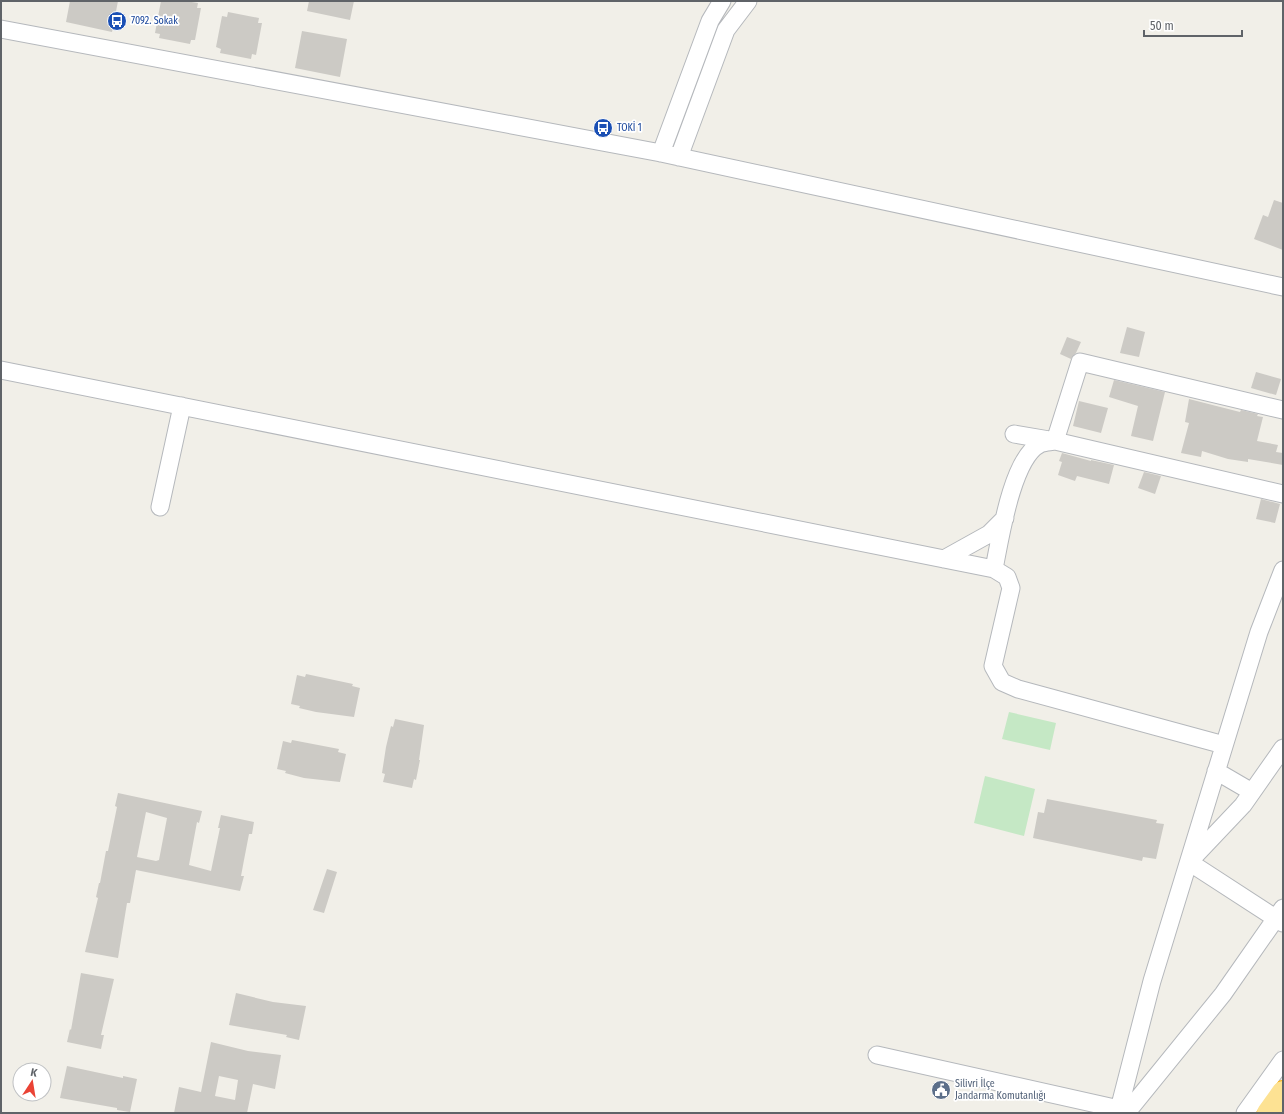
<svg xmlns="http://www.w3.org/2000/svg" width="1284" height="1114" viewBox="0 0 1284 1114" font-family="'Fira Sans Condensed',sans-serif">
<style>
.green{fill:#c5e8c5}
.building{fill:#cccac5;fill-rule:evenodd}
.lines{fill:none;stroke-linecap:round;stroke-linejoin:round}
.minor-casing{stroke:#b5b8bc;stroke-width:19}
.highway-casing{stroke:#f9ab00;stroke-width:24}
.minor{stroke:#fff;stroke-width:17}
.highway{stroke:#fde293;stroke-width:22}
.labels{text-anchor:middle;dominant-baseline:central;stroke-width:3.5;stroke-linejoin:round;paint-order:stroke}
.transit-label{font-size:10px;fill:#164399;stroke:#fff;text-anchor:start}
.service-label{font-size:10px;fill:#4e5e75;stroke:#fff;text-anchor:start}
</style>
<rect width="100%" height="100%" fill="#f1efe8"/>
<!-- green -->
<path class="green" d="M1009 712 1056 723 1050 750 1002 739Z
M985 776 1035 789 1024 836 974 823Z"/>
<!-- building -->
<path class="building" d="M70 1H118L112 32 66 22Z
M161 1H185L198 3 197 8H201L195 40H191L190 44 159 38 160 34 155 33Z
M309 1H354L350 20 307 11Z
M228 12 259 18 258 23H262L256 55 252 54 251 59 220 53 221 49 216 47 222 16 227 17Z
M302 31 347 39 340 77 295 68Z
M1274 200 1283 203V250L1254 239 1263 215 1268 217Z
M1127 327 1145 332 1139 357 1120 353Z
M1067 337 1081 342 1076 353 1071 359 1060 354Z
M1256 372 1281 379 1276 395 1251 388Z
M1114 380 1165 392 1153 441 1131 436 1138 406 1109 397Z
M1189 399 1240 412 1241 410 1258 414 1257 416 1263 417 1257 441 1278 445 1276 452 1283 453V465L1248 459V462L1228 459 1202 451 1201 457 1181 453 1189 423 1185 422Z
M1079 401 1108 408 1101 433 1073 426Z
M1062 453 1091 461V460L1114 465 1109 484 1077 476 1075 481 1058 475 1062 462 1059 461Z
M1144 472 1161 476 1155 494 1138 488Z
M1261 499 1280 504 1275 523 1256 519Z
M306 674 353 684 352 686 360 688 354 717 316 712 299 708 300 706 291 704 297 675 305 677Z
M395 719 424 725 419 760H420L416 780 414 779 412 788 383 782 385 774 382 773 386 747 391 726 393 727Z
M292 740 339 749 338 752 346 754 340 782 304 778 285 773 286 771 277 769 283 741 291 743Z
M118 793 202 811 199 823 197 822 189 865 211 871 220 828H218L221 815 254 822 252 834H249L244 860 241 876H244L240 891 136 870 130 903H127L118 958 85 952 98 898 96 897 99 883H100L106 851H108L117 807 115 806ZM146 812 167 818 159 860 156 861 137 857Z
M1047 799 1157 820 1156 823 1164 824 1156 859 1143 857 1142 861 1033 838 1038 812 1044 813Z
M327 869 337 872 324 913 313 910Z
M81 973 114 979 101 1035H104L101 1049 67 1042 70 1029 71 1030Z
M236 993 273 1002 306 1006 299 1040 286 1037 287 1035 229 1025Z
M211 1042 248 1051 281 1055 275 1089 253 1084 247 1113H174L179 1087 201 1092ZM219 1076 238 1080 235 1100 215 1096Z
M67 1066 123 1078V1076L137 1079 130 1112 117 1110V1108L60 1098Z"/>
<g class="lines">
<!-- minor casing -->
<g class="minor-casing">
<path id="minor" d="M1 29 661 153 1283 287
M661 153 710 21 722 1
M679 157 726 30 748 1
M1 370 994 569 1007 577 1011 588 993 666 1002 682 1018 689 1224 745
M1014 434 1055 441 1283 494
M160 507 182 406
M944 559 989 534 1005 518
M994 569C1000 539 1012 458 1040 444 1044 442 1050 442 1055 441L1080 362 1283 410
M1283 748 1243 805 1189 862 1283 923
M1216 771 1252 792
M877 1055 1128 1111 1223 994 1283 908
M1118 1113 1152 981 1259 632 1283 570
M1245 1113 1283 1060"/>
</g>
<!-- highway casing -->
<g class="highway-casing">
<path id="highway" d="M1268 1113 1283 1092"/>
</g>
<!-- minor -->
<use href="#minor" class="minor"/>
<!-- highway -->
<use href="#highway" class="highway"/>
</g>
<!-- icons -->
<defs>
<g id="bus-disc" transform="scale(1)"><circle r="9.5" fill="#1a4fb4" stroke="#fff"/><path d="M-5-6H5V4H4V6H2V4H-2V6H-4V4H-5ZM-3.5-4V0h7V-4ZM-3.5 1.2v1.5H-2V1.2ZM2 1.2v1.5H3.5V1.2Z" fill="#fff"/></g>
<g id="civic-disc" transform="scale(1)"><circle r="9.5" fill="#5c6f8a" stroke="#fff"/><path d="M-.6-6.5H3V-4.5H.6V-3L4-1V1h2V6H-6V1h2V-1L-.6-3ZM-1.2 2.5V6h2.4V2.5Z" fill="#fff"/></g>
</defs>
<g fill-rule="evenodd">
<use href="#bus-disc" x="117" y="21"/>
<use href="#bus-disc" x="603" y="128"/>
<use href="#civic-disc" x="941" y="1090"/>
</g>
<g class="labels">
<!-- transit labels -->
<g class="transit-label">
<text x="131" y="21">7092. Sokak</text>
<text x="617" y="128">TOKİ 1</text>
</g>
<!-- service labels -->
<g class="service-label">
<text x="955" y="1084">Silivri İlçe<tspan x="955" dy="12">Jandarma Komutanlığı</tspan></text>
</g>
</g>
<!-- border -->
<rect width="1284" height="1114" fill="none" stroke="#5f6368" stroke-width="4"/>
<!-- north arrow -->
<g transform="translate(32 1082) rotate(12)"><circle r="19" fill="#ffffff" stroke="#bfc1c3"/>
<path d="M0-3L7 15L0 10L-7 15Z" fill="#ea4335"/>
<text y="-6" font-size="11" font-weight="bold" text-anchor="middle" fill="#5f6368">K</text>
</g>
<!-- scale -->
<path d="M1144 30v6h98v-6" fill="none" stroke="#5f6368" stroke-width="2"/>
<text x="1150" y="30" font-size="12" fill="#5f6368" stroke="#ffffff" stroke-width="3" paint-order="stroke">50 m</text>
</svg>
